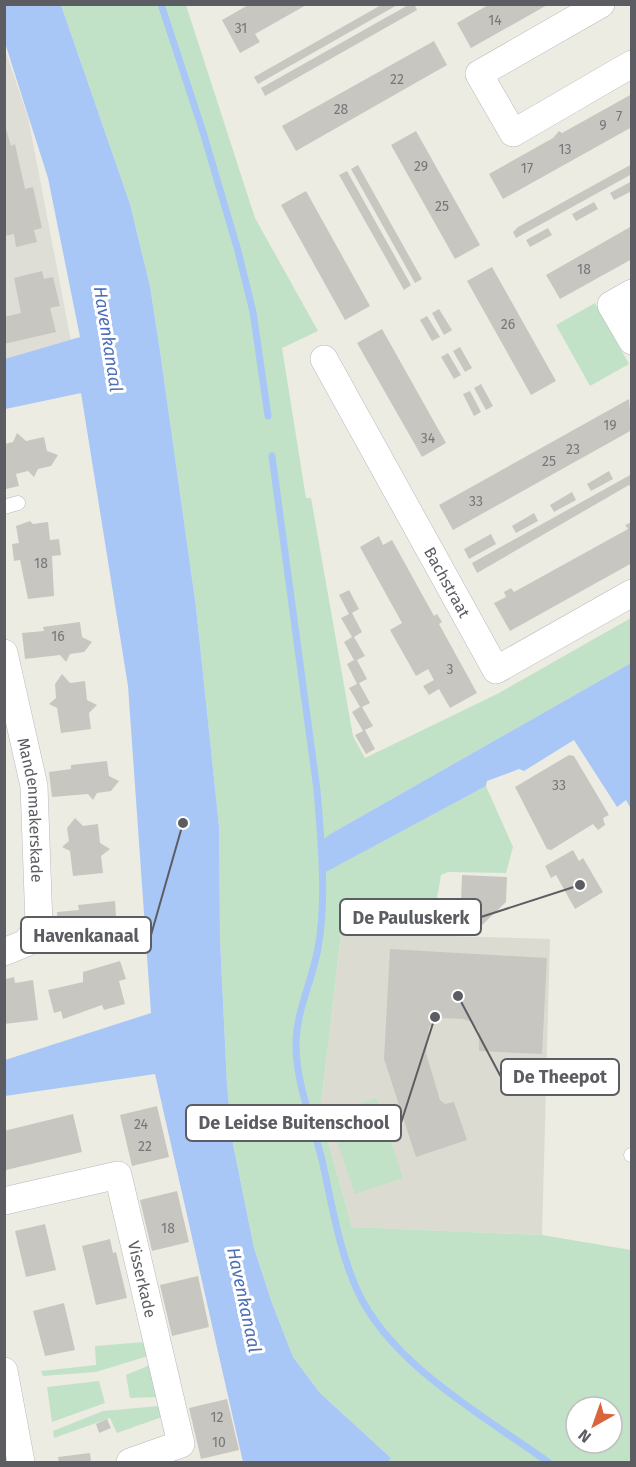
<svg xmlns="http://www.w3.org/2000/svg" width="636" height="1467" viewBox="0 0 636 1467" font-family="'Fira Sans',sans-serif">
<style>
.industrial{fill:#deded7}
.education{fill:#dcdbd1}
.green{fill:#c1e2c7;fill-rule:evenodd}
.water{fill:#a8c7f7}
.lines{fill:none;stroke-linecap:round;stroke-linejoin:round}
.stream{stroke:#a8c7f7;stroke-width:7}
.building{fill:#c8c6c0}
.lane-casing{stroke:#b8b9be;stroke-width:15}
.street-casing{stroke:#b8b9be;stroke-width:28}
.lane{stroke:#fff;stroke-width:14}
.street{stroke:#fff;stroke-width:27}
.labels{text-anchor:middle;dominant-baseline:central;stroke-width:6;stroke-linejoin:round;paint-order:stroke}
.number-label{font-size:14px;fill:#76777a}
.street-label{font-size:16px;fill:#5b5d62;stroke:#fff}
.water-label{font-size:18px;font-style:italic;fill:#4d6fb8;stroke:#fff}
.leader{fill:none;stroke:#5b5d62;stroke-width:2}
.callout-dot{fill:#5b5d62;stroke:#fff;stroke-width:2}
.callout{fill:#fff;stroke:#5b5d62;stroke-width:2}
.callout-label{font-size:18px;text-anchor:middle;font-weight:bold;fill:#5b5d62}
</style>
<rect width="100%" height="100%" fill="#edece3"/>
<!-- industrial -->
<path class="industrial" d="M4 47 28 117 81 393 5 409Z"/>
<!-- education -->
<path class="education" d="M341 933 550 939 542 1235 352 1227 320 1113Z"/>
<!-- green -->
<path class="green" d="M61 5H186L255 218 318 331 282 348 306 498H311L353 736 365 758 497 694 631 618V663L332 833 401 831 486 786 513 847 506 873 448 872 441 875 437 898 376 907 353 933H341L320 1113 352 1227 542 1235 631 1250V1462H388L391 1458 320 1393 293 1357 272 1303 254 1248 233 1144 227 1085 220 939 219 826 196 607 160 351 150 286 130 204ZM576 1407H612V1443H576Z
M595 303 629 364 590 386 556 325Z
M376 1098 403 1178 355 1194 328 1115Z
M145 1342 148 1356 96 1372 43 1376 41 1371 96 1365 95 1346Z
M150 1365 158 1397 130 1398 126 1375Z
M99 1381 105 1403 52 1422 47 1387Z
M159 1406 162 1417 117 1433 110 1418 54 1438 53 1431 103 1411Z"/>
<!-- water -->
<path class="water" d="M5 4 61 5 130 204 150 286 160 351 196 607 219 826 220 939 227 1085 233 1144 254 1248 272 1303 293 1357 320 1393 391 1458 388 1462H243L155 1074 5 1096V1060L151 1013 128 686 81 393 5 409V359L80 337 48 178 5 43Z
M631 663V809L626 800 617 807 574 740 524 771 519 769 487 781 486 786 322 874 321 841 332 833Z"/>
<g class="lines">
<!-- stream -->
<path class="stream" d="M161 4 203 132 238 251 253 312 268 416
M272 456 317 790C321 839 327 900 318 948 312 982 296 1011 296 1045 296 1084 313 1123 322 1160 332 1204 339 1251 358 1292 392 1365 484 1416 548 1462"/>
</g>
<!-- building -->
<path class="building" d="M250 4H308L255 34 260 42 240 53 222 20Z
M383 4H399L258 84 254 77Z
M410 4H414L417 10 265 96 261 88Z
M490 4H549L471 48 457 23Z
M434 41 447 65 296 151 282 126Z
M632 94V127L503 199 489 174 553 138 559 131 562 133Z
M4 122 11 146 15 144 25 189 33 187 42 228 34 230 37 242 16 247 14 234 4 236Z
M416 131 480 245 455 259 391 145Z
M632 164V174L516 238 513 232 518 227Z
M358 165 422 279 415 283 351 169Z
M347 171 411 285 404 290 339 175Z
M632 181V191L614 200 610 193Z
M306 191 370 306 345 320 281 205Z
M594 202 598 209 576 221 572 214Z
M632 226V259L560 299 546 275Z
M548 228 552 235 530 247 526 240Z
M492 267 556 381 531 395 467 281Z
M42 271 44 279 53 277 60 306 50 308 56 332 4 344V317L21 313 14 278Z
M439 309 452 330 444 335 432 313Z
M427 316 440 337 432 341 420 320Z
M382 329 446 443 422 457 357 343Z
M460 347 472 368 465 372 453 351Z
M448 353 461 375 454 379 441 357Z
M481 384 493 406 486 410 474 388Z
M470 391 481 412 474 416 463 394Z
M629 399 632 430 453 530 439 505Z
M17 433 26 441 44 437 47 451 58 455 51 466 38 469 34 477 28 471 16 474 19 486 6 489 5 444 13 442Z
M609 471 613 479 591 491 587 484Z
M632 474V490L629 485 477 573 472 563Z
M572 492 576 500 554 512 550 505Z
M534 513 538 521 516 533 512 526Z
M30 521 33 524 48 522 50 540 59 539 61 555 52 556 54 596 28 599 20 560 14 561 12 544 19 543 16 526Z
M632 522V563L510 631 494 603 506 597 504 592 511 588 514 592 628 529 625 525Z
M491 534 496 544 469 559 464 549Z
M379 536 383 545 392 540 434 616 437 614 442 622 439 624 477 693 450 708 439 689 429 695 423 686 434 680 428 669 416 676 390 630 402 623 360 547Z
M349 590 359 609 352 613 362 632 354 637 365 656 357 660 367 679 359 683 370 703 362 707 373 726 365 730 375 749 366 754 355 735 363 731 352 712 360 707 349 688 357 684 347 664 354 660 344 642 352 637 341 618 349 614 339 595Z
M80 622 82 637 92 642 84 652 70 654 66 662 60 655 25 659 22 633 44 631 43 627Z
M62 674 70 683 85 681 87 700 97 705 89 713 91 729 61 733 57 708 49 704 56 698 55 684Z
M569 755 574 756 609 815 603 818 605 825 598 830 593 824 551 850 547 849 515 787Z
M107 761 109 776 119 781 111 791 97 793 93 800 88 794 52 797 49 772 71 769V765Z
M75 818 83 826 98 824 100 843 110 849 101 856 103 873 73 876 70 851 62 847 69 841 67 828Z
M573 850 579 861 583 858 603 892 575 909 556 875 551 878 545 866Z
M462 875 507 877 506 902 478 929 442 928 443 900 461 901Z
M115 901 116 916 126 921 118 931 105 933 101 941 95 934 59 937 57 912 79 910 78 905Z
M390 949 547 958 542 1054 479 1051V1031L472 1022 463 1019 443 1018 429 1027 426 1053 440 1100 445 1104 454 1102 467 1140 416 1157 384 1059Z
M120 961 126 979 119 981 125 1004 104 1010 102 1005 63 1019 61 1011 54 1013 48 990 83 982V972Z
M4 975 6 979 14 977 15 983 33 980 38 1020 4 1024Z
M157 1106 169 1157 132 1166 120 1115Z
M73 1114 82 1152 6 1170 4 1131Z
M177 1191 189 1242 152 1251 140 1200Z
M45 1224 56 1270 26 1277 15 1231Z
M110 1239 113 1253 116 1252 127 1298 96 1305 82 1246Z
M198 1276 209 1327 172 1336 160 1285Z
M64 1303 75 1350 45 1356 33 1311Z
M227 1399 239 1450 201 1459 189 1408Z
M107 1419 111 1428 99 1433 96 1424Z
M90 1453 91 1462H59L58 1457Z"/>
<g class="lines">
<!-- lane casing -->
<g class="lane-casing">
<path id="lane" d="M4 507 18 503
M631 1155H632"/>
</g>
<!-- street casing -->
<g class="street-casing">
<g id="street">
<path d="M601 4 479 74 513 133 632 64"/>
<path d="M632 293 611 305 632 341"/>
<path id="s1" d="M324 359 496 670 632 593"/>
<path id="s2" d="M4 653 34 786 39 925 26 943 4 952"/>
<path id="s3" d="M4 1201 118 1175 181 1444 130 1462"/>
<path d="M4 1371 21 1462"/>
</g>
</g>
<!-- lane -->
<use href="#lane" class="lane"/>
<!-- street -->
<use href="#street" class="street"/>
</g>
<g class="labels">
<!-- number labels -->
<g class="number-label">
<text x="495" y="20">14</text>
<text x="241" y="28">31</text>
<text x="397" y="79">22</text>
<text x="341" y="109">28</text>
<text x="619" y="116">7</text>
<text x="603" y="125">9</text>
<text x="565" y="149">13</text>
<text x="421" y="166">29</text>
<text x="527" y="168">17</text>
<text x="442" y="206">25</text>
<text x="584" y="269">18</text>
<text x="508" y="324">26</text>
<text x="610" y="425">19</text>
<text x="428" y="438">34</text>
<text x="573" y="449">23</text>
<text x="549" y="461">25</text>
<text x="476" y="501">33</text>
<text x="41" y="563">18</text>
<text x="58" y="636">16</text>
<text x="450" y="669">3</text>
<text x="559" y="785">33</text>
<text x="141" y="1124">24</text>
<text x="145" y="1146">22</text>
<text x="168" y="1228">18</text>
<text x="217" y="1417">12</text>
<text x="219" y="1442">10</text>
</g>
<!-- street labels -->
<g class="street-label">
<text stroke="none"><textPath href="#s1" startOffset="255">Bachstraat</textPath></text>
<text stroke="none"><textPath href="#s2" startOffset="160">Mandenmakerskade</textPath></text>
<text stroke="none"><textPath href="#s3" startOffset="224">Visserkade</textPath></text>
</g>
<!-- water labels -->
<g class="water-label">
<text transform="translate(108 339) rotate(81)">Havenkanaal</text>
<text transform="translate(244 1300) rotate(78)">Havenkanaal</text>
</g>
</g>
<!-- callouts -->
<path class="leader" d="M580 885L481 917M183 823L151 935M458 996L501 1077M435 1017L401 1123"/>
<g class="callout-dot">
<circle cx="580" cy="885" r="6"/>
<circle cx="183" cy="823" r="6"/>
<circle cx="458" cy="996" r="6"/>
<circle cx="435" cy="1017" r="6"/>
</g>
<g class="callout">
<rect x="340" y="899" width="141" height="36" rx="6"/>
<rect x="21" y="917" width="130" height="36" rx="6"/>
<rect x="501" y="1059" width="118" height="36" rx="6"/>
<rect x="186" y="1105" width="215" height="36" rx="6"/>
</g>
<g class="callout-label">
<text x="411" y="924">De Pauluskerk</text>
<text x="86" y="942">Havenkanaal</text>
<text x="560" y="1083">De Theepot</text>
<text x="294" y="1129">De Leidse Buitenschool</text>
</g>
<!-- border -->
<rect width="636" height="1467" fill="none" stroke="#5b5d62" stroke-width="12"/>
<!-- north arrow -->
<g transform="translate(594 1425) rotate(220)"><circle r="28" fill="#ffffff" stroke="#bdbec0" stroke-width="1.5"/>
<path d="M0-4.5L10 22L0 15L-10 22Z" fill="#da643c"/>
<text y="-9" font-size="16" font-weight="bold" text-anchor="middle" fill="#5b5d62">N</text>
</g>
</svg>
